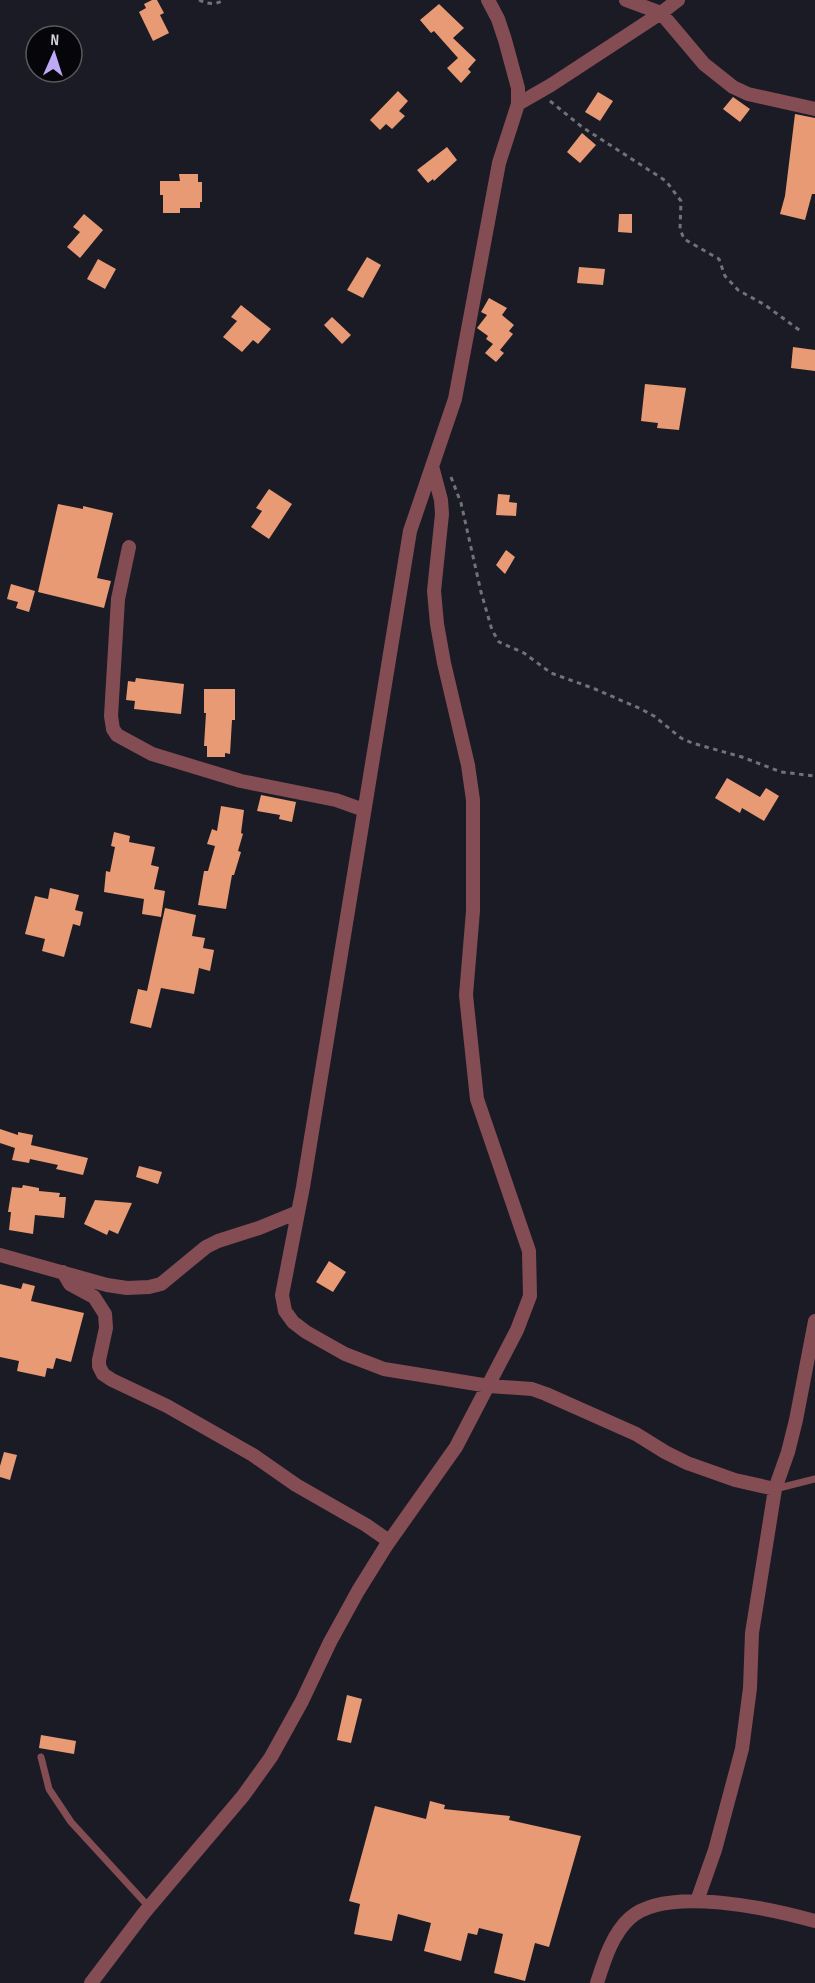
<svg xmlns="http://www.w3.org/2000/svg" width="815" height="1983" viewBox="0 0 815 1983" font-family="'Sofia Sans Condensed',sans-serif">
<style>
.building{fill:#e89a75}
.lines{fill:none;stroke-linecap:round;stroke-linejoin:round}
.path{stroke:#71717a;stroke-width:3;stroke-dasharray:4.5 4.5;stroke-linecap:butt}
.service{stroke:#844d54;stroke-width:7}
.minor{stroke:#844d54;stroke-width:14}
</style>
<rect width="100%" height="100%" fill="#1b1b25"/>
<!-- building -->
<path class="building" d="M152 0H157L164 13 160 15 169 33 153 41 139 12 146 8 144 4Z
M439 4 464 28 453 38 476 60 468 69 471 72 461 83 447 68 458 58 434 31 431 33 420 20Z
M398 91 408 101 399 111 405 116 392 129 386 124 380 130 370 120Z
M598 92 613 101 600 121 585 112Z
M733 97 750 109 740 122 723 109Z
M795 114 815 118V194H812L805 220 780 214 785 196Z
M582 133 596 145 580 163 567 152Z
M447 147 457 160 434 181 433 179 428 183 417 170Z
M179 174H198V182H202V202H200V208H180V213H163V195H160V181H180Z
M84 214 103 230 80 258 67 247 80 232 73 227Z
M619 214H632V233L618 232Z
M367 257 381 265 363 298 347 290Z
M98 259 116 269 105 289 87 279Z
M579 267 605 269 603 285 577 283Z
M489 298 507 308 502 315 514 325 509 331 513 334 500 350 504 353 496 362 485 353 493 344 486 339 488 336 477 328 487 315 481 312Z
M241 305 271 329 258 344 253 340 242 352 223 337 237 321 231 317Z
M332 317 351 335 342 344 324 325Z
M793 347 815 350V371L791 368Z
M645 384 686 388 679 430 657 428 658 423 641 421Z
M269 489 292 504 269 539 251 527 262 511 256 508Z
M498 494 510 495 509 502 517 503 516 516 496 515Z
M58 504 83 509V506L113 513 97 578 111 581 104 608 38 592Z
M506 550 515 557 505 574 496 565Z
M11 584 35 591 29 612 16 608 18 602 7 599Z
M136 678 184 684 181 714 134 709 135 701 126 700 128 681 135 682Z
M204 689H235V720H232L230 754 225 753V757H207V746H204L206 713H204Z
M727 778 760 797 766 788 779 796 764 821 742 808 740 813 715 798Z
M261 795 296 802 292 822 279 819 280 815 257 811Z
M221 806 244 810 241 833 243 834 238 851 241 852 234 875H232L226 909 198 905 204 871H208L215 846 207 844 212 829 217 831Z
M114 832 130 836 129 842 155 847 151 865 159 867 154 889 165 891 161 917 142 914 144 899 104 892 106 871 110 872 115 847 111 846Z
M50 888 79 895 75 910 83 912 80 926 73 924 64 957 42 951 45 939 25 934 35 896 48 899Z
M165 908 196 915 192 936 205 938 203 948 214 950 210 971 199 968 194 994 161 988 151 1028 130 1023 138 989 147 991Z
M0 1129 18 1135V1132L33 1135 31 1145 88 1158 83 1175 56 1169 58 1165 30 1159 29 1163 12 1160 15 1148 0 1143Z
M139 1166 162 1172 158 1184 136 1177Z
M23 1185 39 1188V1191L60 1193 59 1197H66L64 1218 35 1215 33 1234 9 1230 11 1212H8L12 1187 22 1188Z
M95 1200 132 1203 118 1234 109 1230 107 1235 84 1224Z
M329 1261 346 1272 333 1292 316 1282Z
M23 1283 35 1286 31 1301 84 1313 71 1362 56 1358 53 1369 47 1368 45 1377 17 1371 19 1361 0 1357V1284L21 1289Z
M4 1452 17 1455 10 1480 0 1477V1466Z
M347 1695 362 1699 351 1743 337 1740Z
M41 1735 76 1741 74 1754 39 1748Z
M430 1801 445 1805 444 1809 510 1816 509 1820 581 1836 549 1947 535 1943 525 1981 494 1973 503 1934 479 1928 477 1935 468 1933 461 1961 424 1951 431 1923 398 1914 392 1941 354 1934 360 1904 349 1901 375 1806 426 1819Z"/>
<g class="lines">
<!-- path -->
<path class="path" d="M199 0C207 4 216 5 224 0
M550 101 582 127 666 181 681 201 680 229 684 239 719 259 725 276 738 290 765 305 802 332
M451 477 461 503 481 592 492 630 499 642 524 653 551 673 595 689 641 709 654 716 681 738 692 743 742 757 781 772 815 776"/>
<!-- service -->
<path class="service" d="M775 1489 815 1479
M41 1757 49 1789 71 1822 149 1907"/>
<!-- minor -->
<path class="minor" d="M488 0 498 19 505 40 518 88V104L499 163 455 399 410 531 303 1187 282 1295 285 1311 293 1322 306 1332 345 1354 384 1369 489 1386 532 1389 546 1394 636 1434 665 1452 687 1463 735 1480 775 1489
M626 0 661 13 704 64 733 87 748 94 815 109
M518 104 551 85 661 13 678 0
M129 547 118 599 111 716 113 729 117 735 152 754 241 781 336 800 364 810
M0 1255 107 1285 127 1288 149 1287 161 1284 206 1247 218 1241 259 1228 298 1212
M63 1272 70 1284 94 1297 105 1314 106 1328 99 1360V1366L103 1374 112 1380 167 1406 253 1455 296 1485 366 1525 389 1541
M697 1901 715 1850 742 1749 750 1688 752 1633 775 1489 788 1452 796 1420 815 1321
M91 1983 144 1913 243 1796 271 1757 302 1701 330 1642 358 1591 386 1546 456 1447 517 1330 530 1296 529 1251 477 1099 466 995 473 911V800L468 765 444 663 437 624 434 591 442 514 441 500 432 466
M597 1983C604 1961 612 1934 630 1918 667 1885 772 1909 815 1921"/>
</g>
<!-- north arrow -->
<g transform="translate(54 54) rotate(3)"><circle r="28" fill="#06060a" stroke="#58585d" stroke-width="1.5"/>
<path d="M0-4.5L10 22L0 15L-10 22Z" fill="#bea9f5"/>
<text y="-9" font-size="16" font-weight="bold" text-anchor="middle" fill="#d2d3da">N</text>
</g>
</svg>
